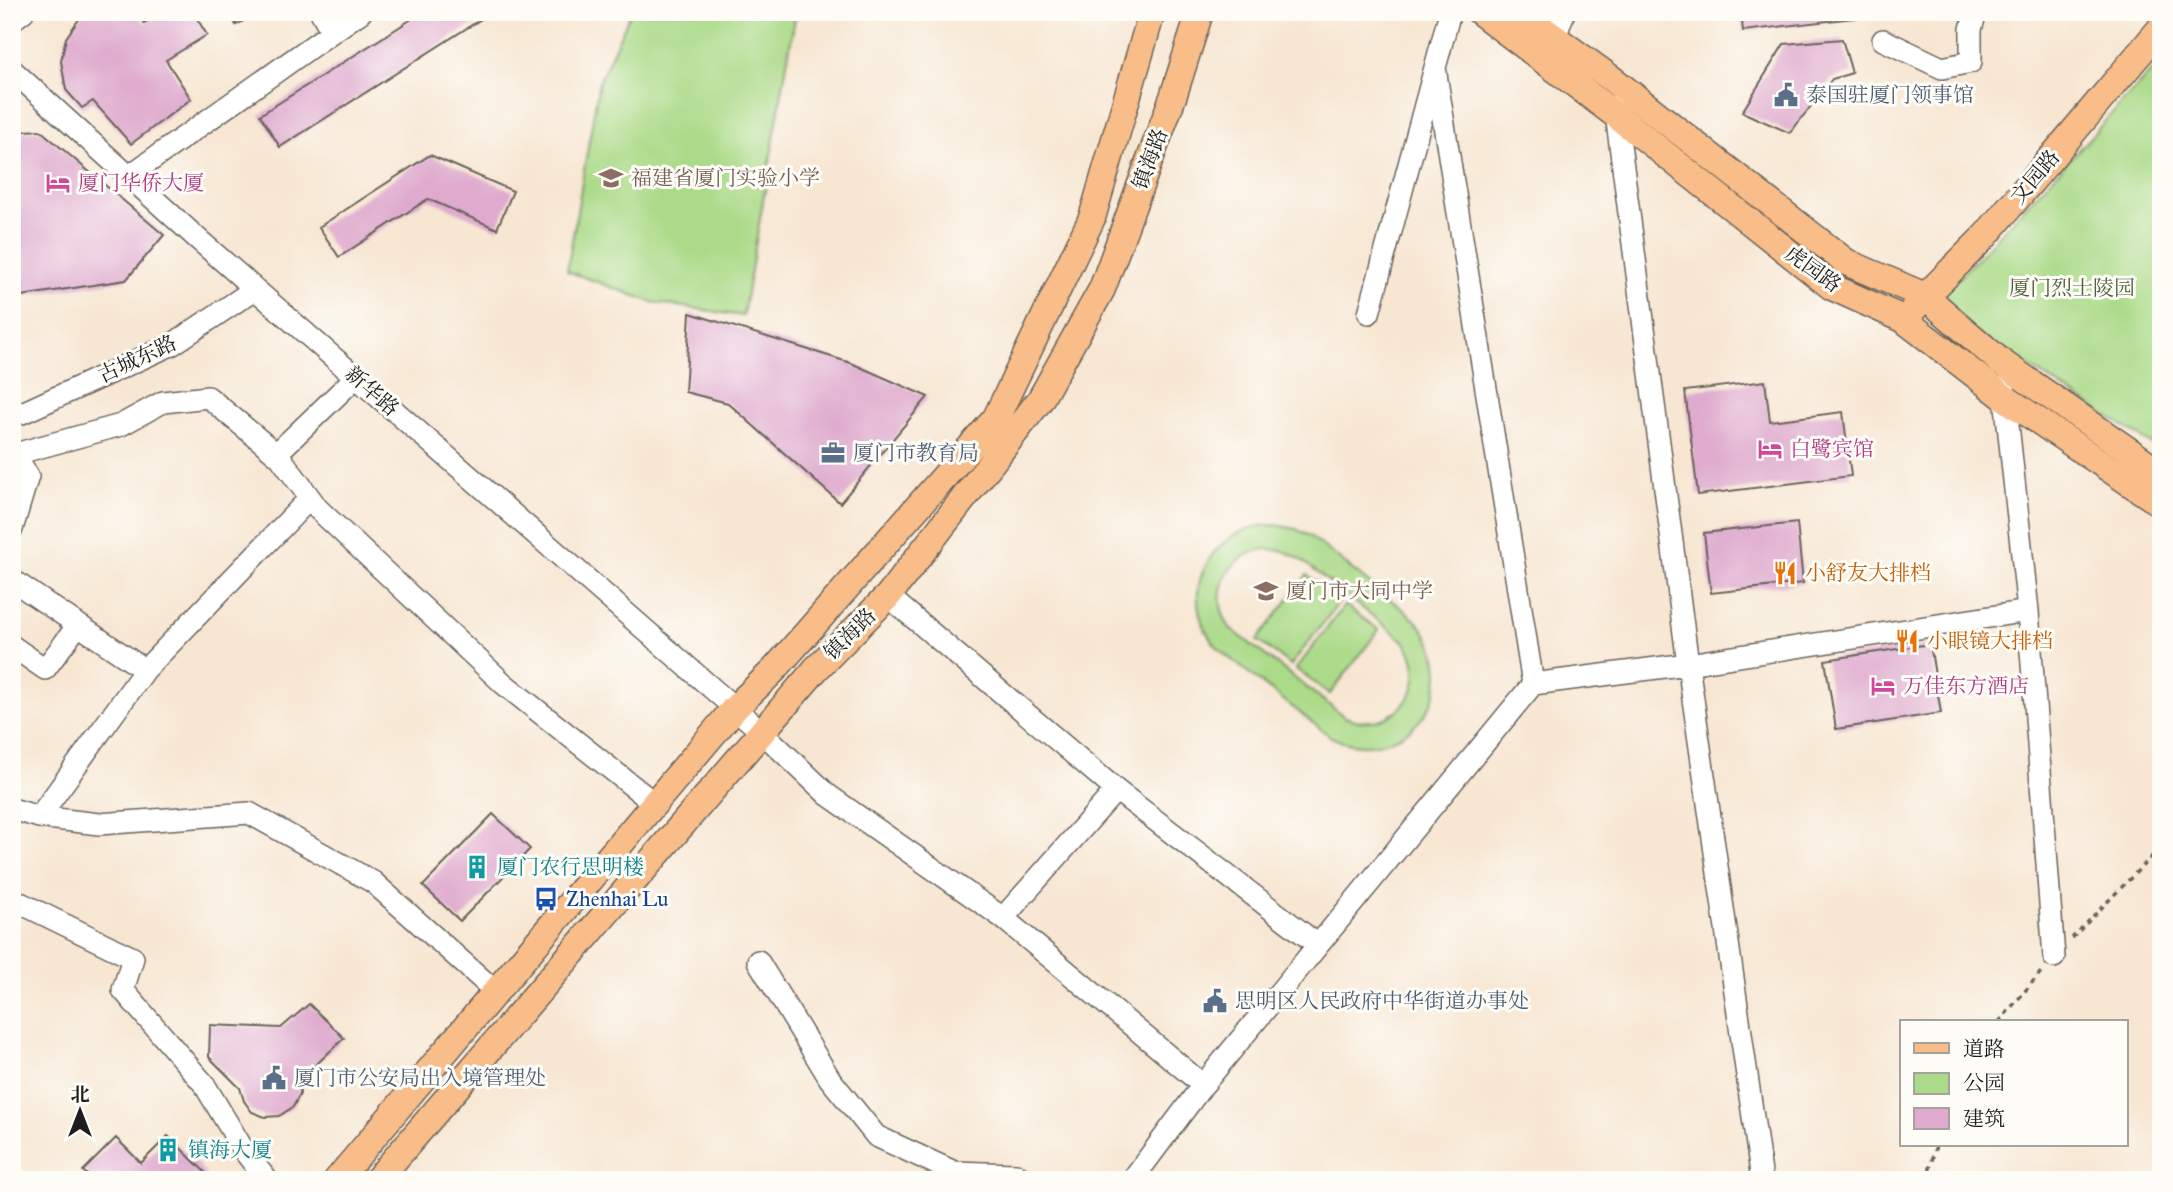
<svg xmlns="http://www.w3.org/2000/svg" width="2173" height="1192" viewBox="0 0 2173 1192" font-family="'IM FELL Great Primer','Noto Serif SC',serif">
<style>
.green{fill:#abda88;stroke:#647b52;stroke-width:2;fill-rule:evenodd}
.building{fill:#dfaace}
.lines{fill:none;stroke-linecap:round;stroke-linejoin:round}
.minor-casing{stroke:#69635c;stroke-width:24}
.major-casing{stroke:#69635c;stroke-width:29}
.path{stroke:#69635c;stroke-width:3.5;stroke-dasharray:5 5;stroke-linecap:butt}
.minor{stroke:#fff;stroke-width:21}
.major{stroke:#f8bd89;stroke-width:26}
.labels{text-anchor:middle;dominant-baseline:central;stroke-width:6;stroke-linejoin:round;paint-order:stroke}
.service-label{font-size:21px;fill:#4e5e75;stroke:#fdfcf7;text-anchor:start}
.street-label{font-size:21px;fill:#1c1c1c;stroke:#fdfcf7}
.education-label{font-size:21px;fill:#785e54;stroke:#fdfcf7;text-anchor:start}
.hotel-label{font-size:21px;fill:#b23c85;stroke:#fdfcf7;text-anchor:start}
.park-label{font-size:21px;fill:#4e5e42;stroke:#fdfcf7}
.food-label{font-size:21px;fill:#c56008;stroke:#fdfcf7;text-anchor:start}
.culture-label{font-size:21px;fill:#0d838f;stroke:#fdfcf7;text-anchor:start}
.transit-label{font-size:21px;fill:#164399;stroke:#fdfcf7;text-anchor:start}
</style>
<rect width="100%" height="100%" fill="#fdfcf7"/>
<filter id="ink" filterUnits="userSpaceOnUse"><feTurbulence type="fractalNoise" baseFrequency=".0143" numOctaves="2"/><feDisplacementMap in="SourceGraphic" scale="14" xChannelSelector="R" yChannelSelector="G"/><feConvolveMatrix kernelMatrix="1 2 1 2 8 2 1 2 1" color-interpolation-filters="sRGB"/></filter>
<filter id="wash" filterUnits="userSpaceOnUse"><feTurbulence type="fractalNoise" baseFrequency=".00686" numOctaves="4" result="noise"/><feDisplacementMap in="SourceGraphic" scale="28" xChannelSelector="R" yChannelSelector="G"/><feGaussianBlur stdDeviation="1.57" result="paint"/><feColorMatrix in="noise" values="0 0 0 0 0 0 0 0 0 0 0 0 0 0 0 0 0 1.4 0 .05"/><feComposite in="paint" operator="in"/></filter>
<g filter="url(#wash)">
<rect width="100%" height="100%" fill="#f7e6d2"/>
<!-- green -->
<path class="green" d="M631 12H796L743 316 652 302 567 271 599 82Z
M2161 61V450L1933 306Z
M1275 525 1296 529 1310 536C1334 555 1358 574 1382 593 1398 606 1418 618 1428 637 1464 701 1396 769 1331 737L1223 653C1171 604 1205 525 1275 525ZM1265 549 1284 551 1300 559 1403 640C1437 683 1395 737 1345 717L1230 628C1208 594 1226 556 1265 549Z
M1307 575 1340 601 1291 665 1257 640Z
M1345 605 1379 630 1330 694 1296 669Z"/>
<g id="blocks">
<!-- building -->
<path class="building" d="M84 12H136L144 23 164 12H193L207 35 166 60 191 99 131 144 93 101 82 108 66 90 61 61 66 38Z
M235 12H259L236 25 231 14Z
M423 12H492L280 147 260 115Z
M1741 12H1879L1880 15 1743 31Z
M1842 39 1852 73 1832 79 1790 133 1742 112 1784 44Z
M40 130 164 235 126 280 15 297 12 301V132Z
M430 155 513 191 497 229 428 199 339 257 319 227Z
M690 313 851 363 928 397 840 503 728 403 685 392Z
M1765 381 1770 421 1843 412 1851 476 1698 495 1685 391Z
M1797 523 1803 583 1711 593 1704 533Z
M1930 644 1941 713 1836 729 1825 660Z
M493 814 530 849 460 921 423 886Z
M309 1004 344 1038 299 1081 300 1094 293 1107 279 1116 265 1117 252 1112 244 1101 240 1088 209 1057 210 1025 281 1028Z
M168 1136 206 1173 200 1180H92L83 1171 116 1138 141 1163Z"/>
</g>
</g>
<g filter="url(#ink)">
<use href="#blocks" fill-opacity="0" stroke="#69635c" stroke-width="2"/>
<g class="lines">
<!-- minor casing -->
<g class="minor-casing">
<path id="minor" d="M12 20 23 12
M332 32 361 12
M1555 38 1564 12
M1883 40 1942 68 1971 62V29L1976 12
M1435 68 1533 684
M12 70 199 240 762 732 828 795 1003 918 1116 790 888 596
M1615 106 1688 664 2028 611 2004 387
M129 176 332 32 321 12
M1369 313 1450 12
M12 414 22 413 173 344 255 289
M276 454 356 377
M12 457 15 454 121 425 163 402 208 397 280 457 318 509 504 684 655 804
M12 529 28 476 15 454
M12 580 145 670
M2028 611 2054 957
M12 646 45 669 78 625
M1116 790 1318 945
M12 809 39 817 99 824 249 813 373 882 496 992
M39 817 145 670 310 498
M12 899 133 958 123 990 204 1084 244 1151 267 1180
M1003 918 1203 1085 1132 1180
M758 961 830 1079 876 1136 954 1172 1016 1174 1024 1180
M1203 1085 1533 684 1688 664 1762 1180"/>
</g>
<!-- major casing -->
<g class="major-casing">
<path id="major" d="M1480 12 1617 116 1832 287 1903 319 2005 398 2161 504
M1519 12 1612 79 1846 262 1925 296 2001 362 2161 473
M1914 308 1986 235 2161 28
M337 1180 734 709 774 670 996 418 1092 218 1152 12
M377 1180 816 669 888 596 1040 400 1102 289 1173 97 1200 12"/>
</g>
<!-- path -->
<path class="path" d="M2072 938 2161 847
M1999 1022 2041 972
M1927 1180 1936 1145"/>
<!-- minor -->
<use href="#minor" class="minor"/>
<!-- major -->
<use href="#major" class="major"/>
</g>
</g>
<!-- icons -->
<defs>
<g id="civic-bare" transform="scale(1.89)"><path d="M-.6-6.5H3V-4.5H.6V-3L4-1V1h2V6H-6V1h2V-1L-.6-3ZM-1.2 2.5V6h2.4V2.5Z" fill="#5c6f8a" stroke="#fdfcf7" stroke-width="2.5" paint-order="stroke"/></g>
<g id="school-bare" transform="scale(1.89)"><path d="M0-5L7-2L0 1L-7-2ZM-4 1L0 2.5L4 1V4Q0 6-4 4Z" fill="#8d6e63" stroke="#fdfcf7" stroke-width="2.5" paint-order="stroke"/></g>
<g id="hotel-bare" transform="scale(1.89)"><path d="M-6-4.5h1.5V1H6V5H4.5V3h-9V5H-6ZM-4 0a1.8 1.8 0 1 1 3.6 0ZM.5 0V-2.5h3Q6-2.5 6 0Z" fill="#d1479c" stroke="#fdfcf7" stroke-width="2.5" paint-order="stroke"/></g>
<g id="office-bare" transform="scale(1.89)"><path d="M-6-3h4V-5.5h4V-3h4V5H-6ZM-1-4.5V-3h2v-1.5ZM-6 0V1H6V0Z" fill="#5c6f8a" stroke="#fdfcf7" stroke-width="2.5" paint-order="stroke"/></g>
<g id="restaurant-bare" transform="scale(1.89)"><path d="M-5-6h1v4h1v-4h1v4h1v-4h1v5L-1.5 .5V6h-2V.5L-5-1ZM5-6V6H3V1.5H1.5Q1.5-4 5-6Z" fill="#e8710a" stroke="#fdfcf7" stroke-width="2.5" paint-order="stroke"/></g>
<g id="building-bare" transform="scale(1.89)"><path d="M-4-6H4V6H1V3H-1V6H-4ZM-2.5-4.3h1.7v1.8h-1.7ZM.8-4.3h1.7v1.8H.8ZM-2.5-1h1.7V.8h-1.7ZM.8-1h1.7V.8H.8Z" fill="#0f9aa8" stroke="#fdfcf7" stroke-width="2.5" paint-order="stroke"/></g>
<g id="bus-bare" transform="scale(1.89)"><path d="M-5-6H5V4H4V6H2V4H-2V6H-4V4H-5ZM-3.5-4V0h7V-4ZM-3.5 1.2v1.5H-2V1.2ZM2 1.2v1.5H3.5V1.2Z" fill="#1a4fb4" stroke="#fdfcf7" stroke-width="2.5" paint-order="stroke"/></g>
</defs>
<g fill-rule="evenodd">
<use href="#civic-bare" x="1786" y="95"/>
<use href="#school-bare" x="611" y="178"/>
<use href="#hotel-bare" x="58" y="183"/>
<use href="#hotel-bare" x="1770" y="449"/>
<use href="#office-bare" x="833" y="453"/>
<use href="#restaurant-bare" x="1785" y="573"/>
<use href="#school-bare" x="1266" y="591"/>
<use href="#restaurant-bare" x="1907" y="641"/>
<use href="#hotel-bare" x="1883" y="686"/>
<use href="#building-bare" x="477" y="867"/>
<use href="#bus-bare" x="546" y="899"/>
<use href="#civic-bare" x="1215" y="1001"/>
<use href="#civic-bare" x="274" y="1078"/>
<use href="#building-bare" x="168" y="1150"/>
</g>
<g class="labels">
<!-- service labels -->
<g class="service-label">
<text x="1806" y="95">泰国驻厦门领事馆</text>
<text x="853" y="453">厦门市教育局</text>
<text x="1235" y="1001">思明区人民政府中华街道办事处</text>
<text x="294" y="1078">厦门市公安局出入境管理处</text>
</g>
<!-- street labels -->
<g class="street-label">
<text transform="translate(1150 159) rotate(-70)">镇海路</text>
<text transform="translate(2035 177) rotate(-50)">文园路</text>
<text transform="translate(1813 269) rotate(36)">虎园路</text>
<text transform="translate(137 359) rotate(-25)">古城东路</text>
<text transform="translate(372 391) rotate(41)">新华路</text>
<text transform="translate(850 634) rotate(-45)">镇海路</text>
</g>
<!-- education labels -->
<g class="education-label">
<text x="631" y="178">福建省厦门实验小学</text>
<text x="1286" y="591">厦门市大同中学</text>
</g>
<!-- hotel labels -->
<g class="hotel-label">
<text x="78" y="183">厦门华侨大厦</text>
<text x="1790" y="449">白鹭宾馆</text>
<text x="1903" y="686">万佳东方酒店</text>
</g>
<!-- park labels -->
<g class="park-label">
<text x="2072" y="288">厦门烈士陵园</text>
</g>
<!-- food labels -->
<g class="food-label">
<text x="1805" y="573">小舒友大排档</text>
<text x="1927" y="641">小眼镜大排档</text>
</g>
<!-- culture labels -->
<g class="culture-label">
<text x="497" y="867">厦门农行思明楼</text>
<text x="188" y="1150">镇海大厦</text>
</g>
<!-- transit labels -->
<g class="transit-label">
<text x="566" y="899">Zhenhai Lu</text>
</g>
</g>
<!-- margin -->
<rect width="2173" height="1192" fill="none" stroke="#fdfcf7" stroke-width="42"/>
<!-- legend -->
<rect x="1900" y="1020" width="228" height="126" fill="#fdfcf7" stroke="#a3a29f" stroke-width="2"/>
<rect x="1914" y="1043" width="35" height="10" fill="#f8bd89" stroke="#a3a29f" stroke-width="2"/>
<text x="1963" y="1056" font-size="21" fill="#1c1c1c">道路</text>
<rect x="1914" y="1073" width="35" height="21" fill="#abda88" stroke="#a3a29f" stroke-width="2"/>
<text x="1963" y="1090" font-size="21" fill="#1c1c1c">公园</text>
<rect x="1914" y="1108" width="35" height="21" fill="#dfaace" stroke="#a3a29f" stroke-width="2"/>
<text x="1963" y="1126" font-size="21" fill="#1c1c1c">建筑</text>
<!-- north arrow -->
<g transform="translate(80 1111)" stroke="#fdfcf7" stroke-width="5" paint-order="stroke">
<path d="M0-5L12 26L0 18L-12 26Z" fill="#1c1c1c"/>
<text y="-10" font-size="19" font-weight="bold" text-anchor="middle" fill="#1c1c1c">北</text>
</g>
</svg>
